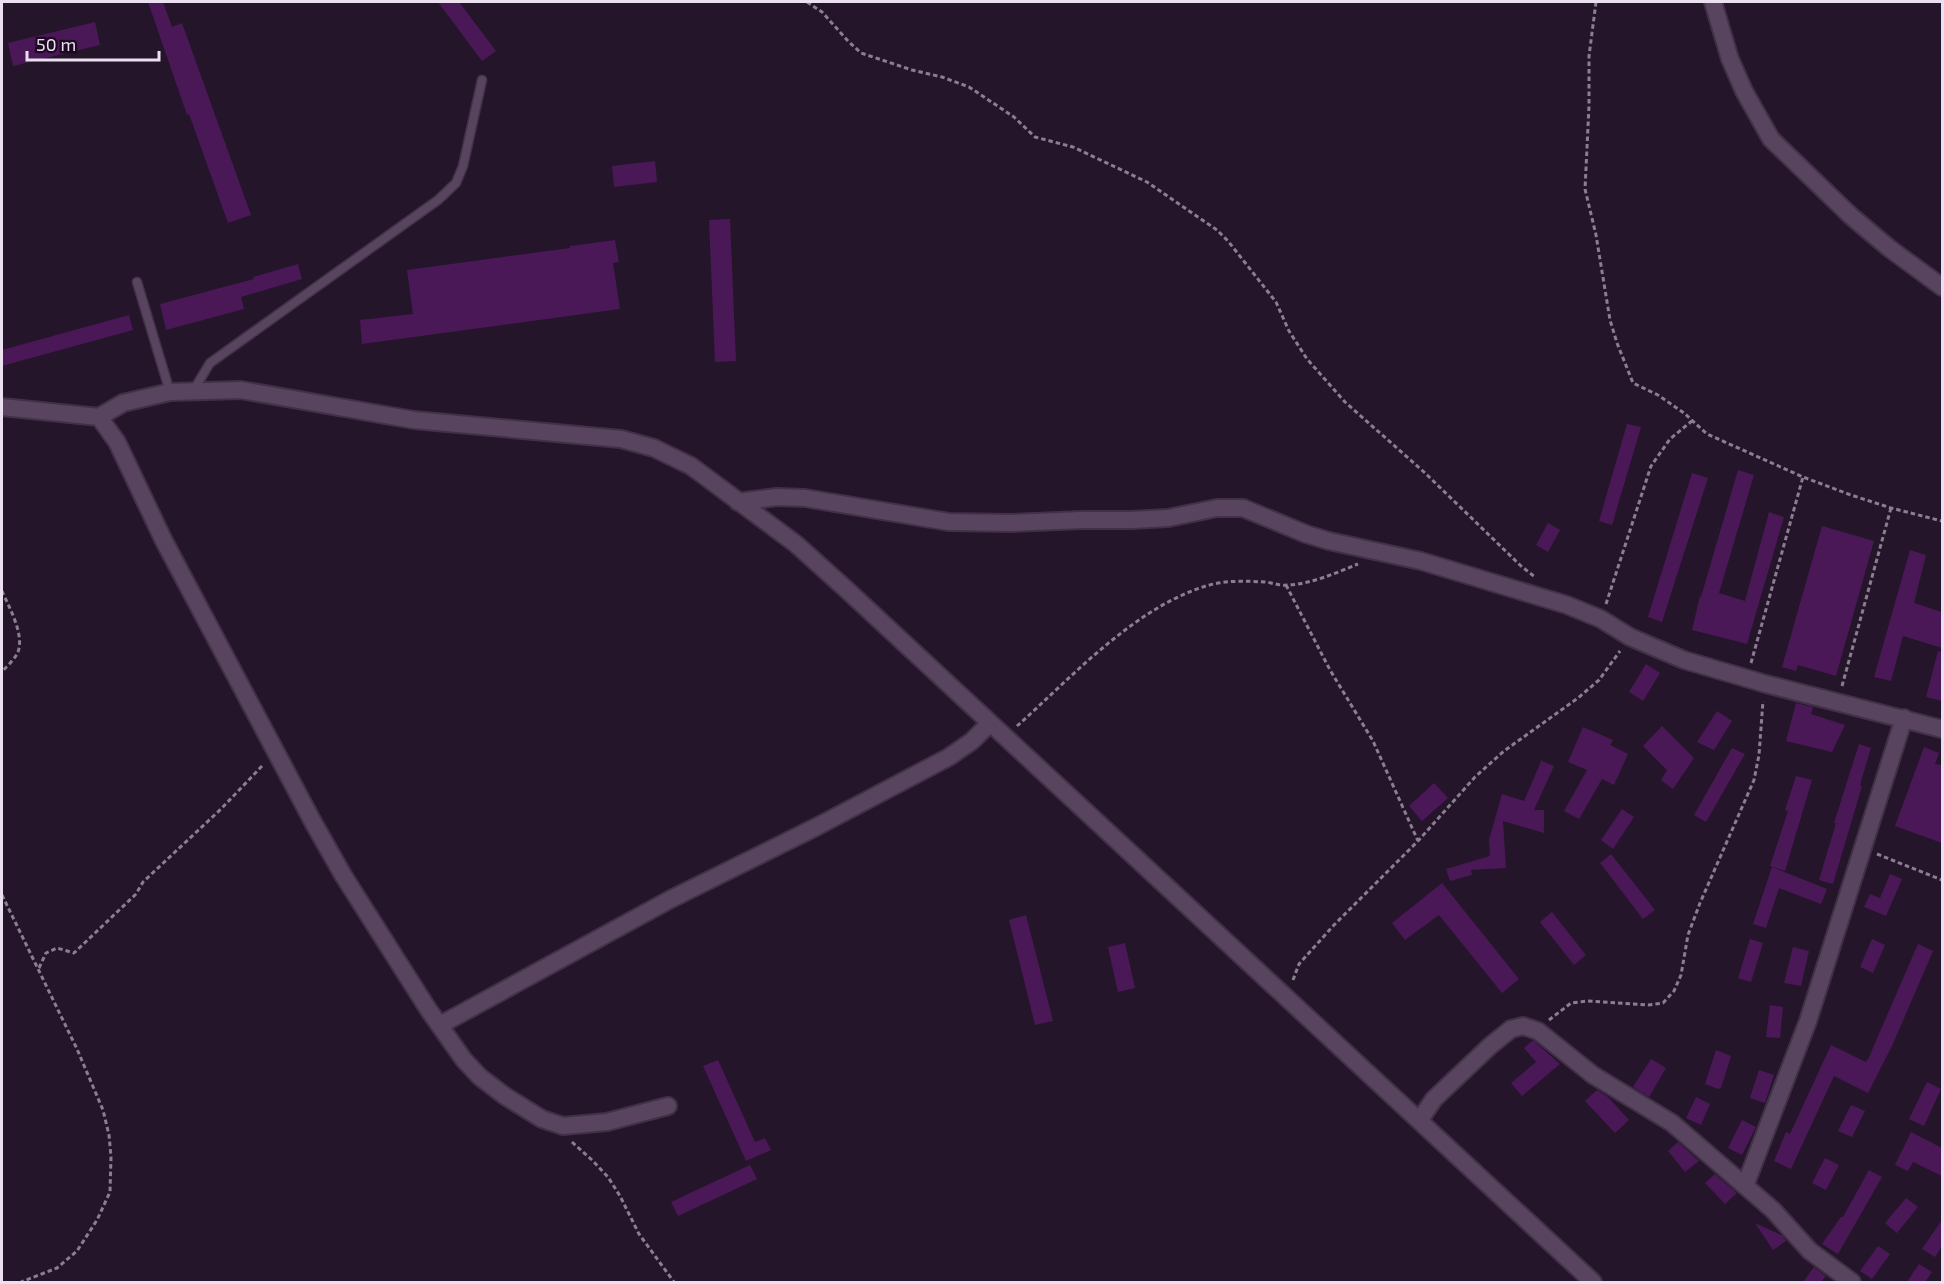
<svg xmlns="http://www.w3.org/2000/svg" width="1944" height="1284" viewBox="0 0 1944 1284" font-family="'Exo 2',sans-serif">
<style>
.building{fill:#4a1857}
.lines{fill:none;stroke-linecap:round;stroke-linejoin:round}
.lane-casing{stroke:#413146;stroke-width:11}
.street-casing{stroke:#413146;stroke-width:20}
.path{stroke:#8b7e90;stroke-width:3;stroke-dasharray:4.5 3;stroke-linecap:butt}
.lane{stroke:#59445f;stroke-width:8}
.street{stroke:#59445f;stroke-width:16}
</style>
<rect width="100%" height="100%" fill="#25152a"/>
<!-- building -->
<path class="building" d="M148 2H163L172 27 182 23 251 215 228 223 189 114 187 115Z
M438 2H459L496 51 482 61Z
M95 22 100 45 13 66 8 43Z
M655 161 657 182 614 187 612 166Z
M730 219 736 361 715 362 709 220Z
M615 240 619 262 613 263 620 309 362 344 360 320 413 314 407 270 570 248V246Z
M298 264 302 279 241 297 244 309 166 330 160 304 254 279 253 277Z
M129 315 133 330 2 366V350Z
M1627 424 1641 427 1612 525 1599 521Z
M1738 470 1754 475 1719 593 1745 601 1769 512 1784 517 1747 644 1692 630 1700 596 1701 597Z
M1692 473 1708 478 1662 622 1648 617Z
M1548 523 1560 530 1548 552 1536 545Z
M1822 526 1874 541 1836 676 1798 665 1796 671 1782 667Z
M1910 550 1926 555 1914 603 1942 612V648L1903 636 1891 681 1874 677Z
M1938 651 1942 652V701L1926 697Z
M1646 664 1660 673 1643 701 1629 692Z
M1796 703 1813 707 1811 714 1845 725 1832 752 1786 741Z
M1717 711 1732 721 1714 750 1697 742Z
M1662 726 1694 758 1673 789 1661 780 1667 770 1643 746Z
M1583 727 1613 740 1610 745 1628 754 1614 785 1602 779 1579 819 1564 811 1587 770 1568 762Z
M1859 744 1871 748 1860 785 1862 786 1833 884 1819 880 1836 823H1834Z
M1924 747 1939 753 1935 764 1942 765V843L1895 826Z
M1732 748 1745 754 1706 822 1694 815Z
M1542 759V761L1554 766 1534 810H1544V833L1503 821 1506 868 1471 870 1472 875 1450 881 1446 869 1490 856 1489 840 1502 794 1524 801Z
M1796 776 1812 780 1785 871 1770 866 1788 811 1785 810Z
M1434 783 1448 798 1422 821 1409 806Z
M1622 809 1634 817 1613 849 1601 840Z
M1611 854 1655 910 1643 919 1600 863Z
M1772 867 1827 889 1821 904 1779 888 1766 928 1753 924Z
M1890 874 1902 879 1886 916 1864 907 1870 894 1880 898Z
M1442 883 1519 979 1502 993 1439 915 1405 940 1392 923Z
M1552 912 1586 955 1574 965 1540 922Z
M1026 915 1053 1021 1035 1025 1009 920Z
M1750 939 1763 943 1751 982 1738 978Z
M1872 939 1885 945 1873 973 1860 967Z
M1125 943 1135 988 1118 992 1108 947Z
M1918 944 1933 951 1892 1046 1868 1093 1834 1076 1791 1169 1774 1161 1786 1132 1790 1134 1831 1045 1866 1062 1869 1057Z
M1793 947 1809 951 1801 986 1784 983Z
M1770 1005 1783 1007 1780 1038 1766 1037Z
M1533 1040 1560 1064 1522 1096 1511 1083 1536 1062 1524 1048Z
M1716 1050 1731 1056 1721 1088 1718 1089 1705 1084Z
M1651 1059 1666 1068 1649 1097 1633 1087Z
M718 1060 755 1142 765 1138 771 1150 746 1161 703 1066Z
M1759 1070 1774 1075 1765 1103 1750 1098Z
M1927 1082 1941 1089 1924 1126 1909 1119Z
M1597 1090 1608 1097 1629 1120 1615 1133 1585 1101Z
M1696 1097 1710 1104 1701 1125 1686 1118Z
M1851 1105 1865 1111 1852 1137 1838 1131Z
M1742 1120 1756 1127 1742 1155 1728 1148Z
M1911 1132 1942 1148V1176L1913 1162 1908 1171 1895 1165Z
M1678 1142 1699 1161 1685 1172 1668 1151Z
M1825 1158 1839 1165 1826 1190 1812 1183Z
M750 1165 757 1179 678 1216 671 1202Z
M1869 1170 1882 1177 1838 1254 1822 1244 1841 1217H1843Z
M1715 1174 1737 1193 1725 1204 1705 1183Z
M1906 1198 1918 1207 1897 1233 1885 1223Z
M1942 1220V1246L1935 1257 1922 1249Z
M1755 1223 1783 1236 1786 1241 1773 1250Z
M1878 1246 1890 1254 1872 1279 1860 1271Z
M1919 1264 1932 1272 1925 1282H1907Z
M1814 1267 1826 1276 1821 1282H1803Z"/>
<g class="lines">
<!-- lane casing -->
<g class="lane-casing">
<path id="lane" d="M137 282 170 392
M193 391 210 363 438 200 456 183 463 166 482 80"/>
</g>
<!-- street casing -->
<g class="street-casing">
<path id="street" d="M1713 2 1730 59 1744 91 1771 139 1851 216 1889 248 1942 287
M2 407 99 417 123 403 170 392 241 390 414 420 621 439 654 448 691 466 796 544 847 590 1593 1282
M99 417 117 442 164 541 313 822 343 875 428 1009 464 1060 480 1077 505 1096 542 1119 563 1126 607 1122 668 1106
M738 502 777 497 805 498 949 522 1012 523 1082 520H1131L1168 518 1217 508H1243L1306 534 1329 541 1421 561 1567 605 1601 619 1630 637 1684 660 1766 684 1942 729
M440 1025 671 899 818 826 949 757 972 741 990 723
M1419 1121 1434 1099 1490 1046 1511 1029 1523 1026 1538 1031 1593 1075 1672 1123 1773 1210 1810 1251 1852 1282
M1745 1186 1808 1021 1904 718"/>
</g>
<!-- path -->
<path class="path" d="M807 2 822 12 848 41 861 53 912 70 942 77 969 87 1014 117 1035 137 1073 147 1147 182 1217 230 1228 241 1276 302 1289 331 1307 359 1345 402 1424 472 1521 566 1535 577
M1596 2 1589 56V106L1585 189 1596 235 1610 320 1617 343 1633 383 1658 395 1684 413 1707 434 1803 477 1851 495 1891 508 1942 521
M1286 585 1330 670 1373 741 1418 841
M2 591C9 607 26 637 17 654 13 661 6 667 2 672
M1606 604 1651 466 1670 439 1693 420
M1751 663 1803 477
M1842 686 1891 508
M1017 726C1072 677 1134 608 1206 586 1225 580 1246 581 1265 582 1273 583 1280 586 1288 585 1311 584 1336 573 1358 564
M1877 854 1942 880
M2 895 77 1049 103 1110 109 1135 111 1157 110 1192 97 1220 77 1251 57 1268 21 1282
M39 968 46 953 57 948 74 953 136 894 143 882 221 809 263 765
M1293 980 1299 964 1334 925 1418 841 1475 777 1504 751 1578 698 1599 680 1620 651
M1549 1020 1571 1003 1588 1001 1648 1005 1663 1003 1674 991 1681 975 1688 935 1700 903 1754 780 1759 755 1763 701
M572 1142 592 1160 608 1177 620 1196 639 1234 674 1282"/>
<!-- lane -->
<use href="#lane" class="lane"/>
<!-- street -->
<use href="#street" class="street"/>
</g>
<!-- border -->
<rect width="1944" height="1284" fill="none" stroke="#ebe0ef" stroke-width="6"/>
<!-- scale -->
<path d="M27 51v9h132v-9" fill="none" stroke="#ebe0ef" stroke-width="3"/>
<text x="36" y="51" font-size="18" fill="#ebe0ef" stroke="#1c0b20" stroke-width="4.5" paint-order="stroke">50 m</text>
</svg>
